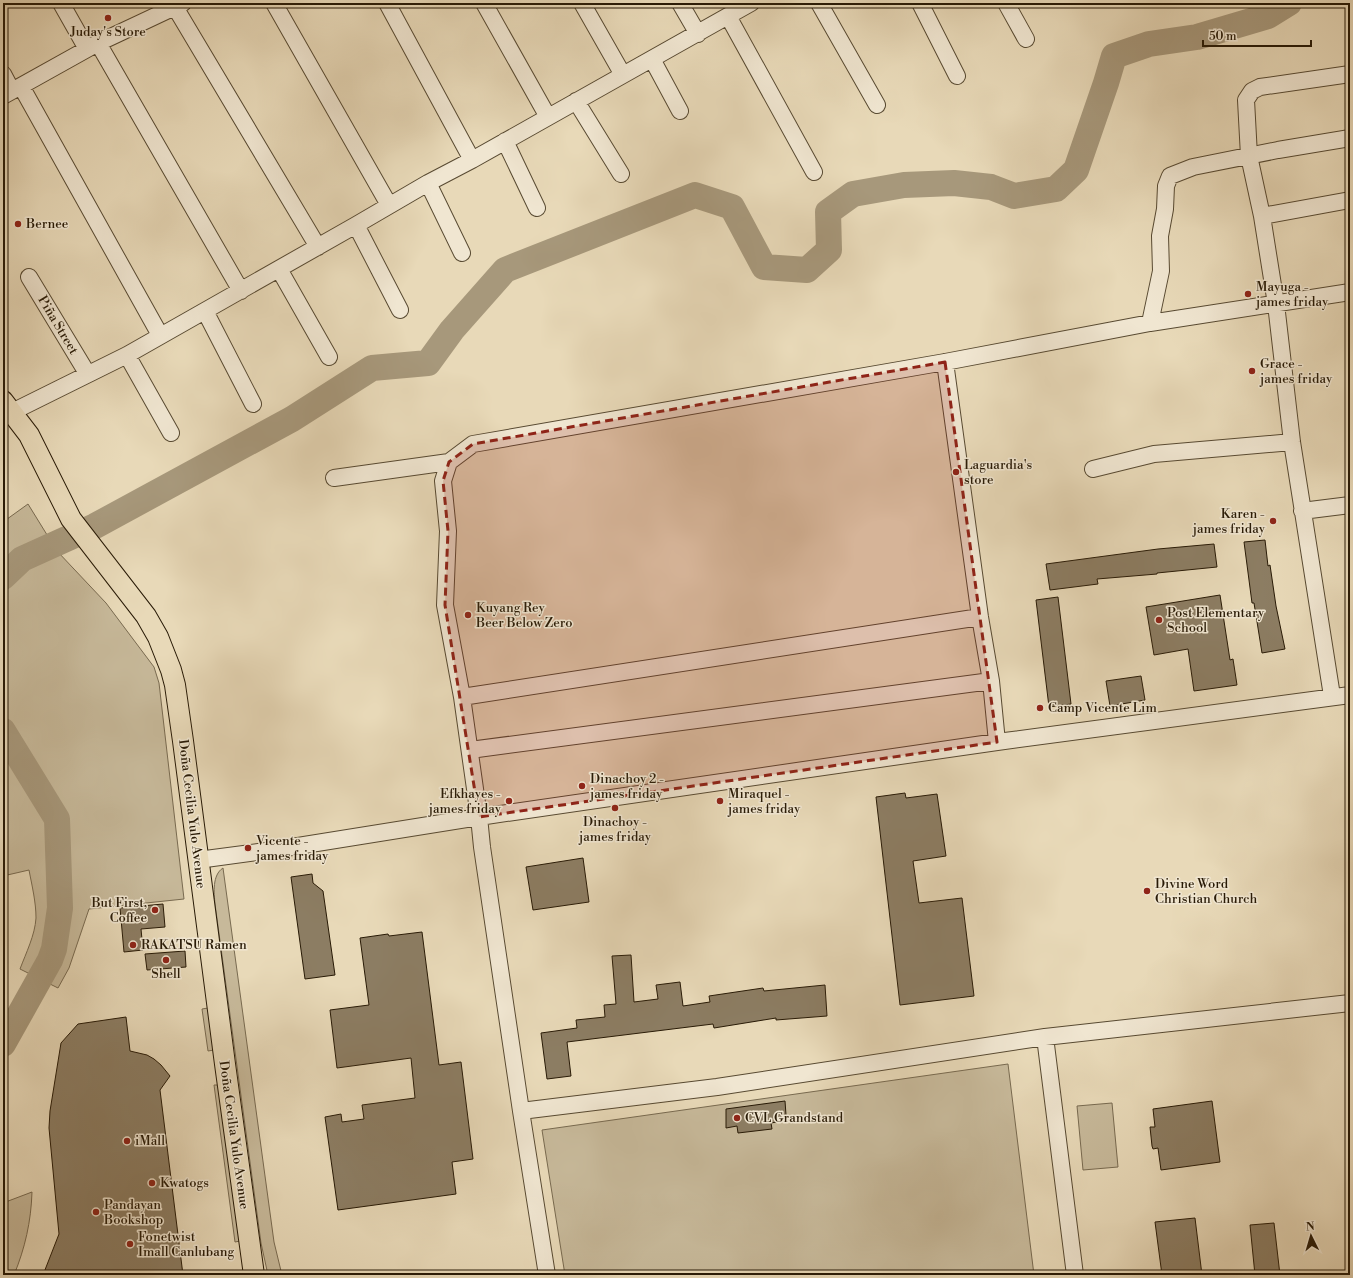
<svg xmlns="http://www.w3.org/2000/svg" width="1353" height="1278" viewBox="0 0 1353 1278" font-family="'Libre Bodoni',serif">
<style>
.green{fill:#c7b99a;stroke:#786a50}
.lines{fill:none;stroke-linecap:round;stroke-linejoin:round}
.river{stroke:#a7987b;stroke-width:26}
.building{fill:#8c7d63;stroke:#281a06}
.minor-casing{stroke:#584a32;stroke-width:18}
.major-casing{stroke:#281a06;stroke-width:22}
.minor{stroke:#f0e6d1;stroke-width:16}
.major{stroke:#e8d9b8;stroke-width:20}
.marked{fill:#8f2418;fill-opacity:0.2;stroke:#8f2418;stroke-width:3;stroke-dasharray:8 5;stroke-linejoin:round}
.poi-dot{fill:#8f2418;stroke:#f0e6d1;stroke-width:1.5}
.labels{text-anchor:middle;dominant-baseline:central;stroke-width:3;stroke-linejoin:round;paint-order:stroke}
.poi-label{font-size:13px;fill:#281a06;stroke:#f0e6d1;text-anchor:start}
.street-label{font-size:13px;fill:#281a06;stroke:#f0e6d1}
</style>
<rect width="100%" height="100%" fill="#e8d9b8"/>
<filter id="stains"><feTurbulence type="fractalNoise" baseFrequency=".005" numOctaves="4"/><feColorMatrix values="0 0 0 0 .2 0 0 0 0 .09 0 0 0 0 .02 0 0 0 .5 -.17"/></filter>
<radialGradient id="worn" r=".72"><stop offset=".6" stop-color="#630" stop-opacity="0"/><stop offset="1" stop-color="#630" stop-opacity=".3"/></radialGradient>
<!-- green -->
<path class="green" d="M28 504 57 551 106 603 154 667 159 683 184 899 89 909 69 968 58 988 20 969C26 953 35 935 36 918 36 902 32 886 29 870L3 876V522Z
M223 868 274 1242 282 1275H268L261 1243 215 904C214 893 212 875 223 868Z
M208 1008 214 1050 208 1051 202 1009Z
M1008 1064 1034 1275H565L542 1130Z
M214 1085H218L240 1241 235 1242Z
M1112 1103 1118 1167 1083 1170 1077 1106Z
M32 1192C31 1222 25 1248 14 1275H3V1203Z"/>
<g class="lines">
<!-- river -->
<path class="river" d="M3 577 22 559 95 526 292 419 372 368 428 363 452 330 505 270 695 195 732 207 764 267 807 270 829 250 828 212 853 194 904 185 954 183 991 187 1014 196 1056 189 1076 170 1106 83 1114 56 1149 44 1197 37 1268 16 1289 3
M3 731 57 819 60 908 54 949 50 960 3 1044"/>
</g>
<!-- building -->
<path class="building" d="M1265 540 1268 566 1270 565 1276 606 1285 649 1262 653 1254 603H1252L1244 542Z
M1214 544 1217 567 1157 573V574L1097 579 1098 584 1050 590 1046 564 1158 549Z
M1220 595 1230 660 1233 659 1237 685 1194 691 1188 649 1154 655 1146 607Z
M1058 597 1071 704 1049 707 1036 600Z
M1141 676 1145 700 1110 706 1106 681Z
M905 793 906 798 937 794 946 856 913 861 919 903 962 898 974 996 900 1005 876 797Z
M583 858 589 902 533 910 526 867Z
M312 874 313 883 323 891 335 975 305 979 291 877Z
M163 904 165 927 141 929 143 950 124 952 120 908Z
M422 932 439 1065 461 1062 473 1159 452 1162 456 1194 338 1210 325 1117 341 1114 342 1122 364 1119 362 1105 415 1098 411 1058 337 1068 330 1010 369 1005 360 938 388 934 389 936Z
M185 951 186 967 147 970 145 954Z
M631 955 634 1002 658 999 656 985 680 982 683 1006 710 1002 709 996 763 988 764 991 825 985 827 1016 776 1020V1018L714 1028 713 1024 567 1042 571 1076 547 1079 541 1033 577 1028 576 1020 605 1017 604 1005 616 1004 612 956Z
M126 1017 130 1051 147 1055 154 1059 161 1065 170 1076 160 1090 183 1275H43L59 1234 49 1128 50 1111 61 1043 78 1024Z
M785 1101 786 1115H781L782 1121 771 1123 772 1129 738 1133 737 1126 726 1128V1109Z
M1212 1101 1220 1162 1161 1170 1158 1148 1153 1149 1152 1146 1150 1127H1155L1153 1109Z
M1195 1218 1202 1275H1162L1155 1222Z
M1274 1223 1280 1275H1255L1250 1225Z"/>
<g class="lines">
<!-- minor casing -->
<g class="minor-casing">
<path id="minor" d="M61 3 87 49
M274 3 389 205
M387 3 472 160
M484 3 548 117
M582 3 623 75
M680 3 698 34
M819 3 877 105
M920 3 957 76
M1006 3 1026 39
M175 7 318 247
M728 16 814 172
M98 43 241 291
M652 59 680 111
M3 74 12 91
M21 86 160 335
M3 96 98 43 183 3
M576 101 621 174
M505 141 537 208
M428 183 462 253
M1262 216 1350 200
M356 225 400 310
M279 269 329 357
M29 277 87 373
M205 311 253 404
M1150 323 1161 271 1160 236 1165 209 1166 186 1170 176 1193 167 1278 150 1350 138
M127 355 171 433
M945 362 980 617 991 681 997 742
M12 412 127 355 356 225 428 183 472 160 751 3
M449 462 443 481 448 531 445 605 462 697 479 817 482 847 521 1111 547 1275
M1093 469 1154 454 1292 442
M334 478 449 462 473 444 945 362 1150 323 1350 292
M1302 511 1350 505
M1332 696 1292 442 1276 304 1262 216 1249 156 1246 100 1252 91 1260 87 1350 74
M462 697 980 617
M470 750 991 681
M198 860 273 850 479 817 997 742 1350 695
M1045 1037 1075 1275
M521 1111 717 1087 1045 1037 1350 1003"/>
</g>
<!-- major casing -->
<g class="major-casing">
<path id="major" d="M3 401 29 435 71 519 146 616 158 637 171 670 175 685 183 741 225 1064 254 1275"/>
</g>
<!-- minor -->
<use href="#minor" class="minor"/>
<!-- major -->
<use href="#major" class="major"/>
</g>
<!-- marked area -->
<path class="marked" d="M945 362 997 742 479 817 445 605 448 531 443 481 449 462 473 444Z"/>
<!-- markers -->
<g class="poi-dot">
<circle cx="108" cy="18" r="4"/>
<circle cx="18" cy="224" r="4"/>
<circle cx="1248" cy="294" r="4"/>
<circle cx="1252" cy="371" r="4"/>
<circle cx="956" cy="472" r="4"/>
<circle cx="1273" cy="521" r="4"/>
<circle cx="468" cy="615" r="4"/>
<circle cx="1159" cy="620" r="4"/>
<circle cx="1040" cy="708" r="4"/>
<circle cx="582" cy="786" r="4"/>
<circle cx="509" cy="801" r="4"/>
<circle cx="720" cy="801" r="4"/>
<circle cx="615" cy="808" r="4"/>
<circle cx="248" cy="848" r="4"/>
<circle cx="1147" cy="891" r="4"/>
<circle cx="155" cy="910" r="4"/>
<circle cx="133" cy="945" r="4"/>
<circle cx="166" cy="960" r="4"/>
<circle cx="737" cy="1118" r="4"/>
<circle cx="127" cy="1141" r="4"/>
<circle cx="152" cy="1183" r="4"/>
<circle cx="96" cy="1212" r="4"/>
<circle cx="130" cy="1244" r="4"/>
</g>
<g class="labels">
<!-- poi labels -->
<g class="poi-label">
<text x="108" y="32" text-anchor="middle">Juday's Store</text>
<text x="26" y="224">Bernee</text>
<text x="1256" y="287">Mayuga -<tspan x="1256" dy="15">james friday</tspan></text>
<text x="1260" y="364">Grace -<tspan x="1260" dy="15">james friday</tspan></text>
<text x="964" y="465">Laguardia's<tspan x="964" dy="15">store</tspan></text>
<text x="1265" y="514" text-anchor="end">Karen -<tspan x="1265" dy="15">james friday</tspan></text>
<text x="476" y="608">Kuyang Rey<tspan x="476" dy="15">Beer Below Zero</tspan></text>
<text x="1167" y="613">Post Elementary<tspan x="1167" dy="15">School</tspan></text>
<text x="1048" y="708">Camp Vicente Lim</text>
<text x="590" y="779">Dinachoy 2 -<tspan x="590" dy="15">james friday</tspan></text>
<text x="501" y="794" text-anchor="end">Efkhayes -<tspan x="501" dy="15">james friday</tspan></text>
<text x="728" y="794">Miraquel -<tspan x="728" dy="15">james friday</tspan></text>
<text x="615" y="822" text-anchor="middle">Dinachoy -<tspan x="615" dy="15">james friday</tspan></text>
<text x="256" y="841">Vicente -<tspan x="256" dy="15">james friday</tspan></text>
<text x="1155" y="884">Divine Word<tspan x="1155" dy="15">Christian Church</tspan></text>
<text x="147" y="903" text-anchor="end">But First,<tspan x="147" dy="15">Coffee</tspan></text>
<text x="141" y="945">RAKATSU Ramen</text>
<text x="166" y="974" text-anchor="middle">Shell</text>
<text x="745" y="1118">CVL Grandstand</text>
<text x="135" y="1141">iMall</text>
<text x="160" y="1183">Kwatogs</text>
<text x="104" y="1205">Pandayan<tspan x="104" dy="15">Bookshop</tspan></text>
<text x="138" y="1237">Fonetwist<tspan x="138" dy="15">Imall Canlubang</tspan></text>
</g>
<!-- street labels -->
<g class="street-label">
<text transform="translate(58 325) rotate(59)">Piña Street</text>
<text transform="translate(192 814) rotate(83)">Doña Cecilia Yulo Avenue</text>
<text transform="translate(234 1135) rotate(82)">Doña Cecilia Yulo Avenue</text>
</g>
</g>
<!-- margin -->
<rect width="1353" height="1278" fill="none" stroke="#e8d9b8" stroke-width="16"/>
<rect x="4" y="4" width="1345" height="1270" fill="none" stroke="#281a06" stroke-width="2"/>
<rect x="8" y="8" width="1337" height="1262" fill="none" stroke="#281a06"/>
<!-- north arrow -->
<g transform="translate(1311 1236) rotate(355)" stroke="#f0e6d1" stroke-width="3" paint-order="stroke">
<path d="M0-3L7 15L0 10L-7 15Z" fill="#281a06"/>
<text y="-6" font-size="11" font-weight="bold" text-anchor="middle" fill="#281a06">N</text>
</g>
<!-- scale -->
<path d="M1203 40v6h108v-6" fill="none" stroke="#281a06" stroke-width="2"/>
<text x="1209" y="40" font-size="12" fill="#281a06" stroke="#f0e6d1" stroke-width="3" paint-order="stroke">50 m</text>
<rect width="100%" height="100%" filter="url(#stains)"/>
<rect width="100%" height="100%" fill="url(#worn)"/>
</svg>
